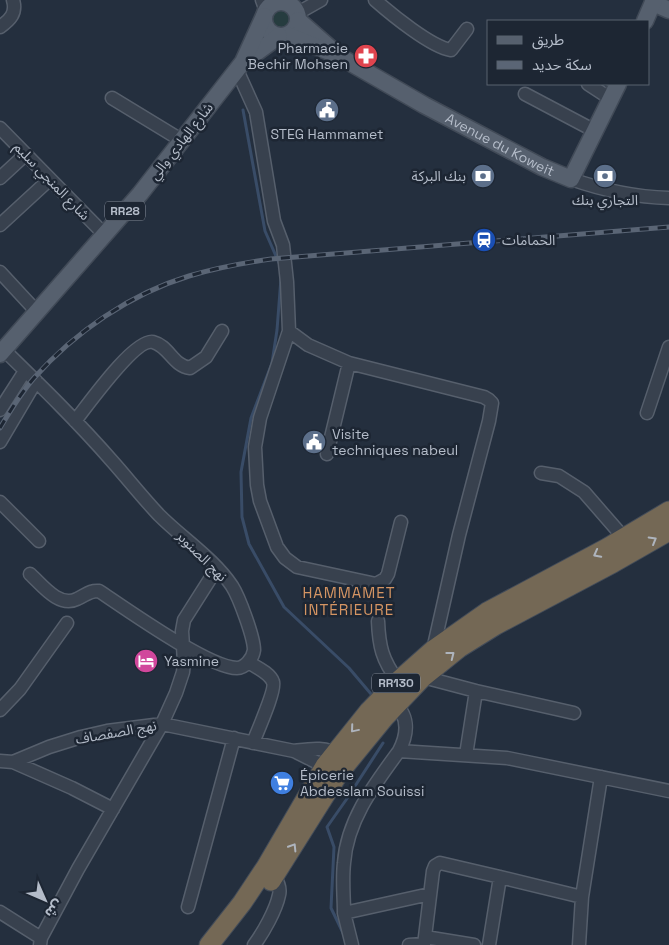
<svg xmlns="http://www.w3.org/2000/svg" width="669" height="945" viewBox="0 0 669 945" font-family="'Space Grotesk','Noto Sans Arabic',sans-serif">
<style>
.green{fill:#263c3f}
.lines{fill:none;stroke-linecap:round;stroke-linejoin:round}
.stream{stroke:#394c67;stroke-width:3}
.minor-casing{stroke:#565f6c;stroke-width:15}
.major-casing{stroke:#414a57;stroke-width:19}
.highway-casing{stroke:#434c59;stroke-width:21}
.minor{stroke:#38414e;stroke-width:12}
.major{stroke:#56606e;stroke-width:16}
.highway{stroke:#746855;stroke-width:19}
.rail-casing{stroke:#5a6575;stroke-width:5}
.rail{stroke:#1d2633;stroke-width:3;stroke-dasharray:9;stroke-linecap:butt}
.oneway{stroke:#aeb4bd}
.labels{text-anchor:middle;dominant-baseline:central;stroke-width:5;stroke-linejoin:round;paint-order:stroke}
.shield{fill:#1d2633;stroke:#878f9c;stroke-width:1}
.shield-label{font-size:12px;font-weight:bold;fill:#b4bcc9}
.poi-label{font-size:14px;fill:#b4bcc9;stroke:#1d2633;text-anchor:start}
.street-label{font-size:14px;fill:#b4bcc9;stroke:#1d2633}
.neighbourhood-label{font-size:15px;letter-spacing:1px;fill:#d59563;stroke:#1d2633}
</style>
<rect width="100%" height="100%" fill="#242f3e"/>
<!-- green -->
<path class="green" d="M270 18a11 11 0 1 1 22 0a11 11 0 1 1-22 0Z"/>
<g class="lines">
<!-- stream -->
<path class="stream" d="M243 110 265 231 279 263
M281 278 277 330 272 363 251 418 241 472 242 517 249 544 284 607 349 668 371 694
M344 935 331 908 334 847 327 827 346 800 383 743"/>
<!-- minor casing -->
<g class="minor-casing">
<path id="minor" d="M262 0 266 11
M286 0 289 3
M375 0C391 14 431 47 451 50L467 29
M298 13 321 0
M0 27C10 20 17 13 13 0
M237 70 256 112 274 221 283 245 287 282 289 331 260 418 255 447 257 485 260 501 277 547 285 558 297 567 376 584 385 579 388 574 401 522
M588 84 611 99
M525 94 595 131
M112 98 181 140
M0 128 105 235
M0 178 26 154
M571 179C605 191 634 197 669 198
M0 225 50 179
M0 272 37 312
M289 331 308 345 349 363 484 397 489 400 492 403 489 421 459 535 433 650
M4 350C41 386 78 422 112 461 128 479 142 497 159 515 183 539 213 558 232 586 239 597 254 637 254 650 253 658 245 668 237 668 209 668 126 609 99 591 90 590 86 595 77 599 59 608 42 585 30 574
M0 410 25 371
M647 413 669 347
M75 421C87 406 135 338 153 342 169 346 173 366 190 368L206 357 222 331
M0 442 36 381
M327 454 349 363
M541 473 559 476 584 492 624 538
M0 502 39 541
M378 621C379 646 382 660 398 681
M248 662C256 667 270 673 273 682 276 690 257 732 253 743
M423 677 476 691 574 713
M391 700C409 714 409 732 399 751L507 758 669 791
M0 710 20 689 67 623
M294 751C310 749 326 746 340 756
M399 751C374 785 347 820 344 863 342 880 344 897 344 913L430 894
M466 755 476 691
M0 761 13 762 49 747 81 737 107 731 162 724 294 751 332 770
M13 762 72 788 113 809
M188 907 234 738
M0 912 41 938
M344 913 352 945
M425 937 474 945
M40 945 41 938 78 869 162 724 176 693 183 672 184 662 182 631 184 620 217 568
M254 945C263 933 276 910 279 895 281 888 278 882 274 876
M409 945 424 944
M424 945 433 871 435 866 440 863 500 877
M489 945 500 877 582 897
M579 945 582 897 601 777"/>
</g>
<!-- major casing -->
<g class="major-casing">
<g id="major">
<circle cx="281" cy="19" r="17"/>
<path d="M653 3 669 10"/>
<path d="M298 20 330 48"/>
<path d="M645 21 654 0"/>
<path id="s1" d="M287 35 337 55 424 105 542 167 571 179 618 84"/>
<path d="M245 61 279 36"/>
<path d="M0 354 140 194 243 62 264 16"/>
</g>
</g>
<!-- highway casing -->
<g class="highway-casing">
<path id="highway" d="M271 881 339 773 384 718 423 677 459 648 496 625 613 563 669 531
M209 945 242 903 266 867 325 766 369 711 398 681 433 650 487 612 607 548 669 511"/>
</g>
<!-- minor -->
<use href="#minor" class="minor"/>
<!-- major -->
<use href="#major" class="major"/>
<!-- highway -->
<use href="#highway" class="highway"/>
<!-- rail casing -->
<g class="rail-casing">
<path id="rail" d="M0 428C10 411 21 393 34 378 75 332 130 294 189 276 216 268 243 263 271 259L669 227"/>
</g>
<!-- rail -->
<use href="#rail" class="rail"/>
</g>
<!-- one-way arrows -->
<defs><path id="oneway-chevron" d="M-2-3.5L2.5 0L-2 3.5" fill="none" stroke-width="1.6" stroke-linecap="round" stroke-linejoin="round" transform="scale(1.25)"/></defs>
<g class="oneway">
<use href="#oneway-chevron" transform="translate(653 540) rotate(-30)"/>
<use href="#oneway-chevron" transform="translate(597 554) rotate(152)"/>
<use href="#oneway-chevron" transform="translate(451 655) rotate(-38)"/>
<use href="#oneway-chevron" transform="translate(354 729) rotate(130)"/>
<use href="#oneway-chevron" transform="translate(293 847) rotate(-58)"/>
</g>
<!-- icons -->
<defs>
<g id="pharmacy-disc" transform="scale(1.25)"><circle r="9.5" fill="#e0444e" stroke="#1d2633"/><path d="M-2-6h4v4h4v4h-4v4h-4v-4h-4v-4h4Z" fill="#fff"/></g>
<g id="civic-disc" transform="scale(1.25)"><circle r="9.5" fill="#5c6f8a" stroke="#1d2633"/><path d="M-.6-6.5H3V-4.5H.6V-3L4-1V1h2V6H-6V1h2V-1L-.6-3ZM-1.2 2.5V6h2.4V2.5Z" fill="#fff"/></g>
<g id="bank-disc" transform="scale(1.25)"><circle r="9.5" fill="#5c6f8a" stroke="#1d2633"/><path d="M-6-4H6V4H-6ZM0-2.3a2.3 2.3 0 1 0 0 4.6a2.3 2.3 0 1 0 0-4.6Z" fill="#fff"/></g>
<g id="station-disc" transform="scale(1.25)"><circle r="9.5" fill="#1a4fb4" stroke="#1d2633"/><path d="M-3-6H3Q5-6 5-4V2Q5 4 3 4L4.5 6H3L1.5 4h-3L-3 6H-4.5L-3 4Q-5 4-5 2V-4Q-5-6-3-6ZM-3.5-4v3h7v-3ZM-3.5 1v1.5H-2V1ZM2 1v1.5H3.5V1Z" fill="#fff"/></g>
<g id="hotel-disc" transform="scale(1.25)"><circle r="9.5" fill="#d1479c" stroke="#1d2633"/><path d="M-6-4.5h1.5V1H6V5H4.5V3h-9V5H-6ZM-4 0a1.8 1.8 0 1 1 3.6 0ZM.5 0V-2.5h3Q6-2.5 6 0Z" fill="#fff"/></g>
<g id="supermarket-disc" transform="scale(1.25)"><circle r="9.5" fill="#3f7fe0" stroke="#1d2633"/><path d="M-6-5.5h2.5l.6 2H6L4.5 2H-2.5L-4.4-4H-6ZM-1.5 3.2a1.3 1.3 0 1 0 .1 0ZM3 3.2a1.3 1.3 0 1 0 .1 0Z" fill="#fff"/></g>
</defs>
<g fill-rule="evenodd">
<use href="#pharmacy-disc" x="366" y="56"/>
<use href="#civic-disc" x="327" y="110"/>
<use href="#bank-disc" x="483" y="176"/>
<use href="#bank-disc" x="605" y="176"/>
<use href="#station-disc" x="484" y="240"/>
<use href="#civic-disc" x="314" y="442"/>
<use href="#hotel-disc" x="146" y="661"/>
<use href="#supermarket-disc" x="282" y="783"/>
</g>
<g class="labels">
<!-- shield labels -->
<g class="shield">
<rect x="105" y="201.5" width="40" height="19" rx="4"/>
<rect x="372" y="673.5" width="48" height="19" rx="4"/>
</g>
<g class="shield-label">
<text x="125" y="211">RR28</text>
<text x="396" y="683">RR130</text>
</g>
<!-- poi labels -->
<g class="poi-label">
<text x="348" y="48" text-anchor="end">Pharmacie<tspan x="348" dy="16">Bechir Mohsen</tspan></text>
<text x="327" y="134" text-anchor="middle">STEG Hammamet</text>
<text x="466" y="176" text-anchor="end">بنك البركة</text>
<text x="605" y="200" text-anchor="middle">التجاري بنك</text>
<text x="502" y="240">الحمامات</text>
<text x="332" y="434">Visite<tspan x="332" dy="16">techniques nabeul</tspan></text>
<text x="164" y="661">Yasmine</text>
<text x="300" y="775">Épicerie<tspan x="300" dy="16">Abdesslam Souissi</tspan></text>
</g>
<!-- street labels -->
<g class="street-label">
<text transform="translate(181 141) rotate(-52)">شارع الهادي والي</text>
<text stroke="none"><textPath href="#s1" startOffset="240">Avenue du Koweit</textPath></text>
<text transform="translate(52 181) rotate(46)">شارع المنجي سليم</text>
<text transform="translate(202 556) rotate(45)">نهج الصنوبر</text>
<text transform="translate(116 732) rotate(-10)">نهج الصفصاف</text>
</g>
<!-- neighbourhood labels -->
<g class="neighbourhood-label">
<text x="349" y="592">HAMMAMET<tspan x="349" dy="17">INTÉRIEURE</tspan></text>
</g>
</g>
<!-- legend -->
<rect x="487" y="20" width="162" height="65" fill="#1d2633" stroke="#59626f"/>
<rect x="497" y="36" width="25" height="8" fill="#56606e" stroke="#59626f"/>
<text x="532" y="45" font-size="15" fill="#b4bcc9">طريق</text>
<rect x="497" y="61" width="25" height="8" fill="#5a6575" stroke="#59626f"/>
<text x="532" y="70" font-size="15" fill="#b4bcc9">سكة حديد</text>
<!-- north arrow -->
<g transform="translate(45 900) rotate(135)" stroke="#1d2633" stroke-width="4" paint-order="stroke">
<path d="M0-4L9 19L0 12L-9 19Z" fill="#b4bcc9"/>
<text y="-8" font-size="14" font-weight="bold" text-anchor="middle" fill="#b4bcc9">ش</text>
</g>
</svg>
